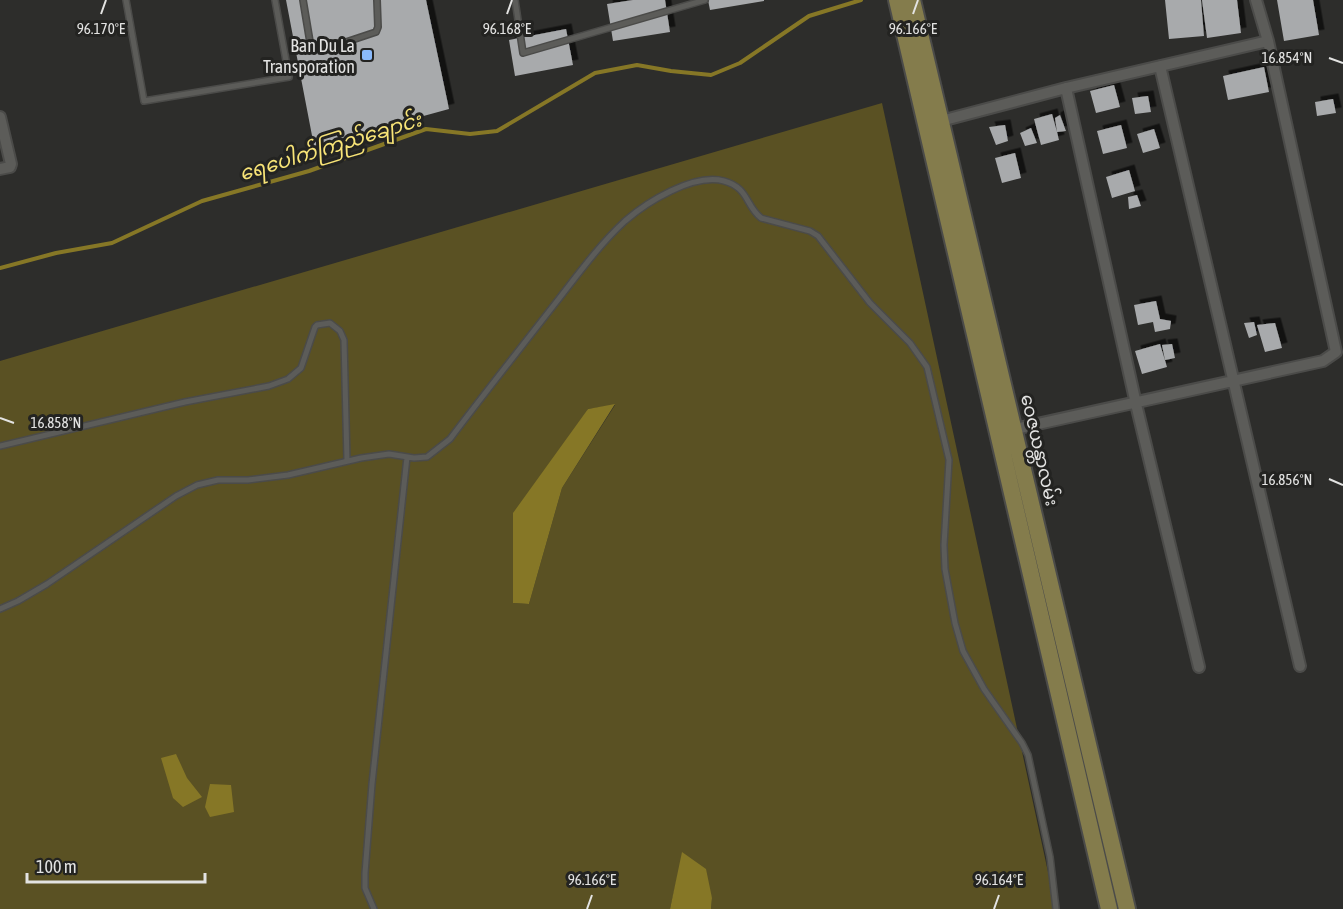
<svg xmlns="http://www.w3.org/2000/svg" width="1343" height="909" viewBox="0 0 1343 909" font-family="'Asap Condensed','Noto Sans Myanmar',sans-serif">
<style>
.green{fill:#5a5123;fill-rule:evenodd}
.water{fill:#867726}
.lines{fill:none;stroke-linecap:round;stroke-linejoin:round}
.stream{stroke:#867726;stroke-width:4}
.building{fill:#a8aaac;filter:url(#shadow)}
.service-casing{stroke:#4b4b49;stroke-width:8}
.minor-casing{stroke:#4b4b49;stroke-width:14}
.primary-casing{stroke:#4b4b49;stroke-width:20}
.service{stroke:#5c5c59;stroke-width:5}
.minor{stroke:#5c5c59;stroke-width:10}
.primary{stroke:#847c4c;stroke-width:16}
.ticks{fill:none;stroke:#e3e3e2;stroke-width:2}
.poi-dot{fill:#8abafc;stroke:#232321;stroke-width:2}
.labels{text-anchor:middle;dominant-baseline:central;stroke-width:6;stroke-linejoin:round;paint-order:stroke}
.poi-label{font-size:18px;fill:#e3e3e2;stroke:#232321;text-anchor:end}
.street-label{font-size:18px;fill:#e3e3e2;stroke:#232321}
.water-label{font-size:20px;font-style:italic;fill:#f8e477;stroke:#232321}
.ticks-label{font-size:15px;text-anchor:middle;fill:#e3e3e2;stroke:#232321;stroke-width:6;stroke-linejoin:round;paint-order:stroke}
</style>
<defs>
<filter id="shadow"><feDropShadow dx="5.5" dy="-5.5" stdDeviation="0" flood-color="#0009"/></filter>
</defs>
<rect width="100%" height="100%" fill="#2d2d2b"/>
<!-- green -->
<path class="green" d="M882 103 1056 909H711L712 898 683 853 670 909H0V361ZM615 405 562 488 529 604 513 603 588 409Z"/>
<!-- water -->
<path class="water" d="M615 404 562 488 529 604 513 603V513L588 409Z
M176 754 187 778 202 797 183 807 173 798 161 758Z
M210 784 231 785 234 812 210 817 205 807Z
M682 852 706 869 712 898 711 909H670Z"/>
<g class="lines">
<!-- stream -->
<path class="stream" d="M0 268 56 253 112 243 202 201 309 171 426 129 470 134 497 131 595 73 637 65 671 71 711 75 740 63 809 16 861 0"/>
</g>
<!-- building -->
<path class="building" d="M286 0H426L449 109 314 146Z
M633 0H665L670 32 613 41 607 4Z
M708 0H764V1L710 10Z
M1165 0H1201L1204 36 1169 39Z
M1202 0H1237L1241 33 1207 38Z
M1277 0H1313L1319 35 1284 41Z
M566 29 573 65 515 76 509 40Z
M1264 67 1269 92 1228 100 1223 76Z
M1114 85 1120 107 1096 113 1090 91Z
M1148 96 1151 112 1135 114 1132 98Z
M1333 99 1336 113 1317 116 1315 102Z
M1052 114 1057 132 1055 118 1060 115 1066 131 1057 132 1059 140 1041 145 1034 119Z
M1005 125 1008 141 996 145 989 127Z
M1121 125 1127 148 1103 154 1097 131Z
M1031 128 1037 143 1025 146 1020 133Z
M1154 129 1160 148 1143 153 1137 134Z
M1015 153 1021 178 1002 183 995 158Z
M1129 170 1135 191 1112 198 1106 177Z
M1137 195 1141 206 1129 209 1128 197Z
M1156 301 1160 319 1171 321 1170 329 1155 332 1153 322 1138 325 1134 305Z
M1254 322 1257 335 1249 338 1244 323Z
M1275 323 1282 348 1265 352 1257 325Z
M1160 344 1167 367 1142 374 1135 351Z
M1172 344 1175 358 1165 360 1162 345Z"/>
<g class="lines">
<!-- service casing -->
<g class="service-casing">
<path id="service" d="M126 0 144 101 289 77 275 0
M303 0 310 42 313 46 317 47 346 42 376 32 378 27 377 0
M515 0 523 53 705 0
M0 446 185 402 269 386 288 379 301 368 315 327 317 325 330 323 340 331 344 340 347 461
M0 609 18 601 47 584 176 496 197 485 218 480H248L288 475 361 458 389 454 414 458 427 457 450 439C484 394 519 350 554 305 576 277 598 246 625 221 647 202 693 173 724 181 749 188 745 205 761 218L810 231 818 236 870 303 910 343 927 367 949 460 944 545 945 569 955 623 963 651 984 689 1022 743 1028 755 1050 857 1056 909
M374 909 365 888V873L372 784 407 457"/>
</g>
<!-- minor casing -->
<g class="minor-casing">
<path id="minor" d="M1160 66 1300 666
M1066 88 1136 404 1199 667
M0 117 11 164 10 167 0 169
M941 121 1066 88 1268 41
M1015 429 1323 361 1336 352 1268 41 1256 0"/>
</g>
<!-- primary casing -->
<g class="primary-casing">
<path id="primary" d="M897 0 1109 909
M912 0 1127 909"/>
</g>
<!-- service -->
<use href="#service" class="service"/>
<!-- minor -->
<use href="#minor" class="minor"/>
<!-- primary -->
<use href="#primary" class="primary"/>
</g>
<!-- ticks -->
<path class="ticks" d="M101 14 106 0M507 14 512 0M913 14 918 0M1329 58 1343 63M0 418 14 423M1329 479 1343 485M587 909 592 895M994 909 999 895"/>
<!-- markers -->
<rect class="poi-dot" x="361" y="49" width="12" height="12" rx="3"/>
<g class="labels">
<!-- poi labels -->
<g class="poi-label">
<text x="355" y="45">Ban Du La<tspan x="355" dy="21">Transporation</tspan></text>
</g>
<!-- street labels -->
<g class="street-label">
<text transform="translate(1040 450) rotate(77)">ဝေဇယန္တာလမ်း</text>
</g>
<!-- water labels -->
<g class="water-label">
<text transform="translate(330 146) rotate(-17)">ရေပေါက်ကြည်ချောင်း</text>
</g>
</g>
<g class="ticks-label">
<text x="101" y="34">96.170°E</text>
<text x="507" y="34">96.168°E</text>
<text x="913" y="34">96.166°E</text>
<text x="1287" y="63">16.854°N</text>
<text x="56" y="428">16.858°N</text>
<text x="1287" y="485">16.856°N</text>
<text x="592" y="885">96.166°E</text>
<text x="999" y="885">96.164°E</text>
</g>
<!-- scale -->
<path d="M27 873v9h178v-9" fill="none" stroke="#e3e3e2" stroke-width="3"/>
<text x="36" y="873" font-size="18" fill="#e3e3e2" stroke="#232321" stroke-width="4.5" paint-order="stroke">100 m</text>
</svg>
